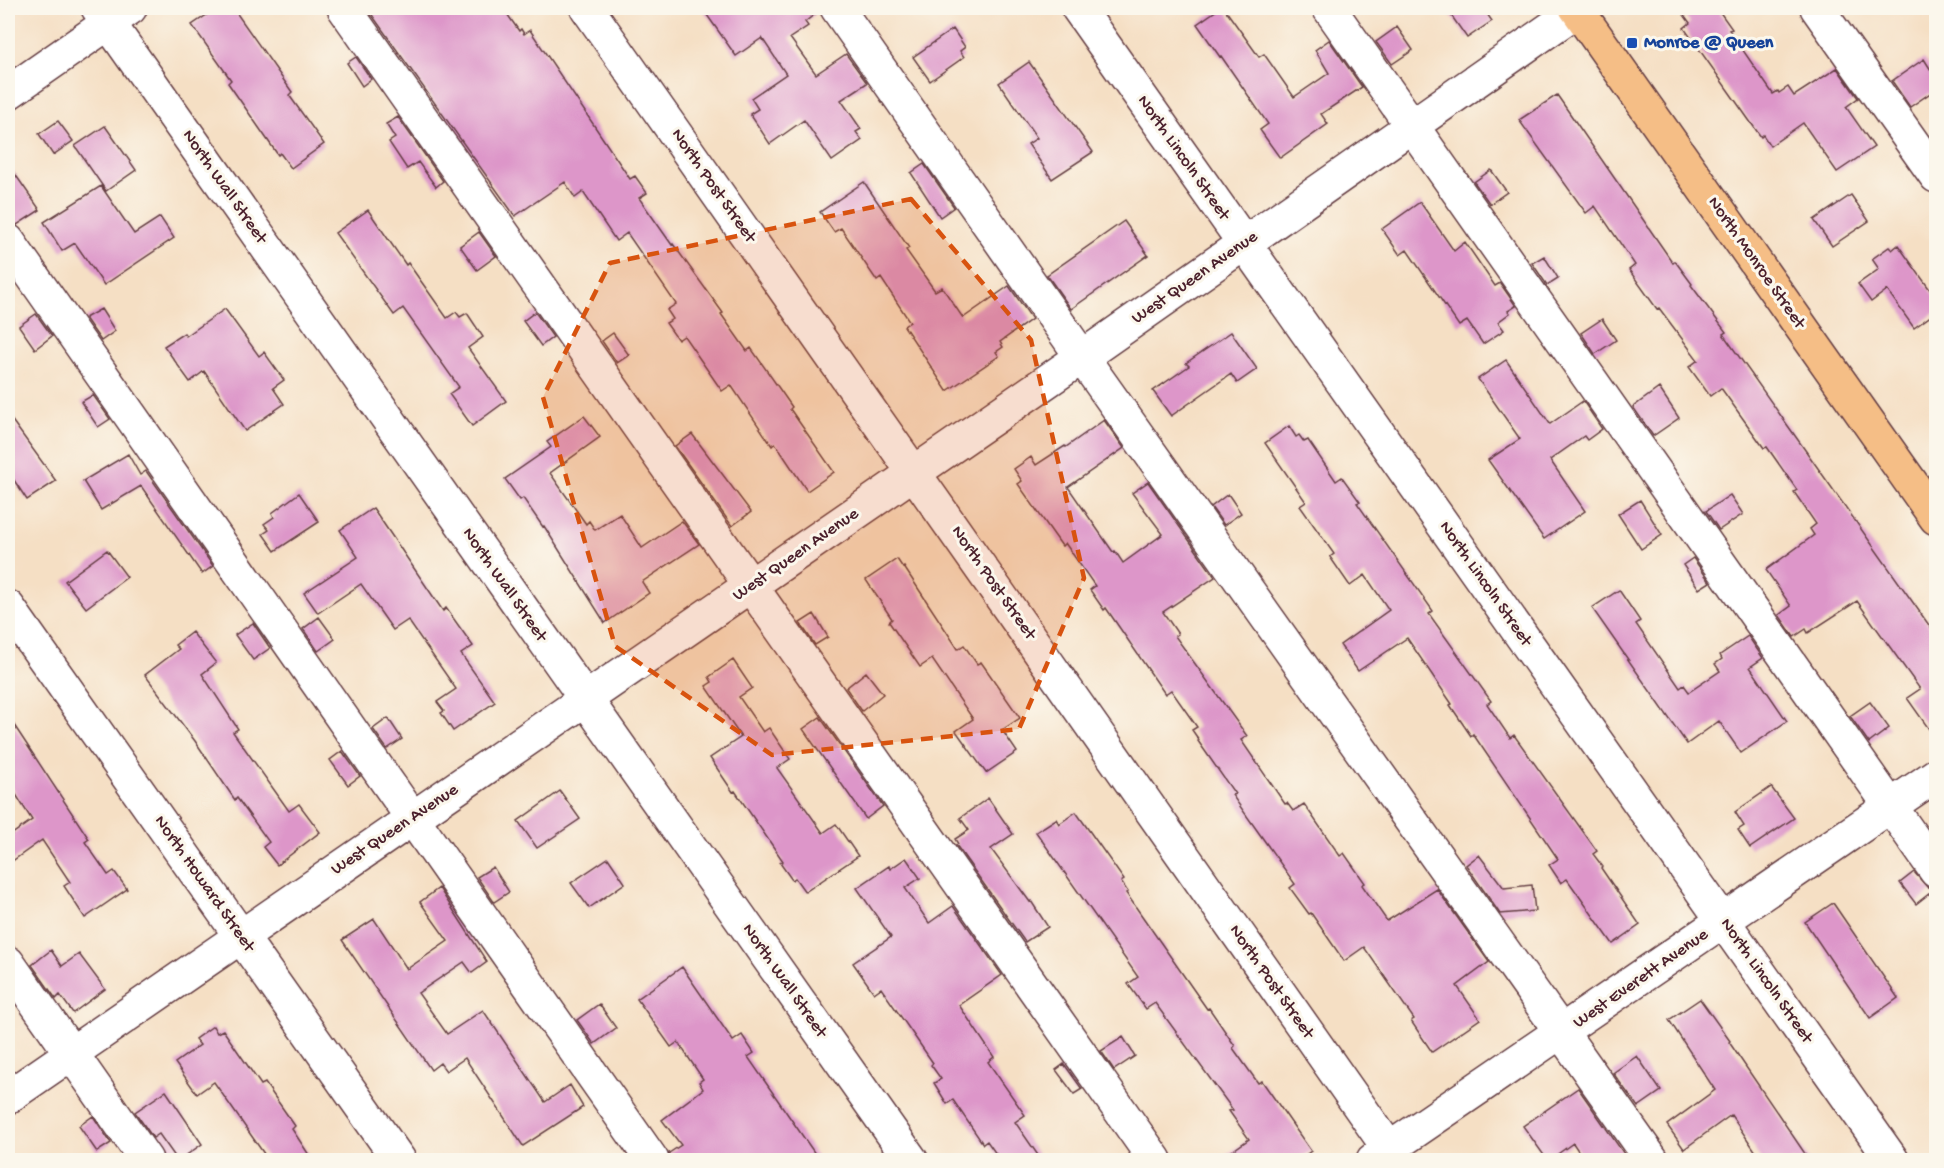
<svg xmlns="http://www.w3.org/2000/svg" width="1944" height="1168" viewBox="0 0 1944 1168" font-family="'Gochi Hand',sans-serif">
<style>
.building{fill:#dd96c9}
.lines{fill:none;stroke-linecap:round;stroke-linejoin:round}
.minor-casing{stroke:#643c42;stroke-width:36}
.major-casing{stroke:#643c42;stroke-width:36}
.minor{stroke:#fff;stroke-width:33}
.major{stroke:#f5be86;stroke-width:33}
.marked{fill:#d8530f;fill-opacity:0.2;stroke:#d8530f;stroke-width:4.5;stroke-dasharray:12 8;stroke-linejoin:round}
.transit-dot{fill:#1a4fb4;stroke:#fbf7ec;stroke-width:2}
.labels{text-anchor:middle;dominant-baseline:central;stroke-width:6;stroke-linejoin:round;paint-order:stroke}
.transit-label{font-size:18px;font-weight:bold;fill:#164399;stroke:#fbf7ec;text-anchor:start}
.street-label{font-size:18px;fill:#4a1f2b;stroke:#fbf7ec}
</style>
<rect width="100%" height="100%" fill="#fbf7ec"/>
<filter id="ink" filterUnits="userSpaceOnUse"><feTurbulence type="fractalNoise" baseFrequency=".0167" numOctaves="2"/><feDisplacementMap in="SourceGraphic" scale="12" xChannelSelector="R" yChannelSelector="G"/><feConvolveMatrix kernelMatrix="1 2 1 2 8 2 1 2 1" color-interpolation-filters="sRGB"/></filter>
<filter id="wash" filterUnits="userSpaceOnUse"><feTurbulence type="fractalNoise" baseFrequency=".008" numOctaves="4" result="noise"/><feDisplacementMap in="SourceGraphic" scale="24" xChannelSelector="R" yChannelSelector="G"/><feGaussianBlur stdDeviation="1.35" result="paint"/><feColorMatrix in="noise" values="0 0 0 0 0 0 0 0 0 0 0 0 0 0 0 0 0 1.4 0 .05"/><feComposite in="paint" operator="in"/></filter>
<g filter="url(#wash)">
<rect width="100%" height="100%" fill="#f5dfc4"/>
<g id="blocks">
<!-- building -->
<path class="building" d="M217 8H233L292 92 289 95 324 144 291 168 280 153 278 155 228 83 231 80 192 25Z
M381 8H503L519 31 521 29 524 34 530 30 630 179 635 176 647 193 639 198 672 245 673 244 723 313 721 314 747 351 751 348 792 407 790 409 834 472 807 491 775 443 772 446 731 385 722 391 684 336 678 340 666 323 673 319 667 310 676 304 627 233 616 241 583 192 575 198 565 182 515 216 372 15Z
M702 8H819V11L805 22 808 26 790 38 816 74 846 54 867 83 841 100 861 129 856 132 862 140 832 161 804 120 770 144 750 114 758 109 751 98 786 74 762 38 736 56Z
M1220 8H1224L1259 57 1264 54 1294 97 1329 73 1315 50 1329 40 1362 87 1321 114 1328 124 1280 158 1260 130 1268 124 1221 56 1220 57 1197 24Z
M1446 8H1483L1492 21 1467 38Z
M1679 8H1717L1732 29 1729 30 1773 94 1778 91 1779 93 1788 87 1794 96 1837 68 1858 98 1846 107 1874 147 1837 172 1803 123 1770 146 1763 135 1761 137 1684 28 1690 23Z
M1397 27 1413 50 1392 64 1376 42Z
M953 29 965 47 960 51 964 57 930 81 913 57Z
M356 57 371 79 362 86 347 63Z
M1924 59 1936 78V89L1910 107 1892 81Z
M1029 62 1093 152 1052 179 1028 144 1037 138 999 83Z
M1557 95 1673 263 1675 261 1692 284 1691 285 1726 332 1723 334 1936 635V739L1907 698 1920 689 1857 601 1808 633 1806 629 1794 637 1779 615 1791 606 1766 570 1814 535 1810 529 1816 524 1794 492 1797 490 1767 447 1764 448 1721 388 1710 396 1689 367 1698 360 1659 308 1657 309 1629 270 1635 265 1595 206 1586 213 1519 120Z
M398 117 443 181 436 187 418 162 407 169 389 142 395 138 386 124Z
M58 121 73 141 53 155 39 134Z
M105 126 136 170 106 191 75 146Z
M8 164 40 210 17 225 8 222Z
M924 164 954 207 940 217 911 173Z
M1491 170 1507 192 1490 204 1474 182Z
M864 182 909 248 906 250 935 291 942 287 963 318 1009 286 1032 319 1000 342 1003 347 996 352 999 356 947 391 904 326 910 322 881 278 877 281 841 228 834 232 820 212Z
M101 186 134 234 160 217 174 238 104 285 75 243 62 251 44 222Z
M1851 195 1869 221 1832 246 1814 220Z
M1420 202 1454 251 1465 242 1495 286 1500 283 1516 306 1508 311 1510 313 1498 322 1504 330 1483 344 1467 321 1459 326 1407 250 1400 255 1382 229Z
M368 210 406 265 408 263 413 270 447 318 456 312 460 317 467 313 483 337 468 348 506 401 472 426 449 394 459 387 403 308 394 315 335 233Z
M1124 221 1148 255 1071 309 1047 275Z
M479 232 496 256 477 270 460 246Z
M1898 245 1936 298V312L1914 328 1887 290 1871 302 1858 284 1879 269 1872 259 1889 247 1892 250Z
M1544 256 1558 278 1547 285 1532 263Z
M101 309 115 331 101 341 85 318Z
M225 309 259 356 264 352 284 380 273 388 284 404 245 431 204 371 190 382 164 346 184 333 186 336Z
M535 312 553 337 541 346 523 321Z
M36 314 52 336 35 349 19 326Z
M1602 319 1616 340 1595 354 1581 333Z
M1231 332 1257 369 1237 383 1231 374 1171 416 1153 391 1189 366 1186 363Z
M613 333 629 355 617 363 602 341Z
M1506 360 1550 424 1583 401 1602 429 1587 440 1584 436 1550 460 1585 511 1544 539 1488 460 1520 439 1478 379Z
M1659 388 1679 418 1653 436 1633 407Z
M93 395 110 419 98 427 81 402Z
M8 415 56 481 27 500 8 471Z
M584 416 600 437 550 473 586 524 589 521 595 530 620 514 642 548 682 521 699 544 642 582 649 593 605 623 544 526 543 527 523 498 520 500 505 479 551 447 547 442Z
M1104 420 1124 448 1068 487 1113 552 1115 551 1123 563 1163 534 1132 493 1148 482 1215 577 1163 612 1178 634 1175 636 1247 736 1241 740 1285 804 1287 803 1293 811 1304 804 1340 856 1344 853 1365 883 1362 885 1387 921 1437 889 1489 962 1457 986 1480 1019 1432 1052 1411 1021 1414 1019 1364 947 1344 961 1311 913 1309 914 1290 888 1295 884 1232 795 1235 794 1198 741 1199 740 1192 730 1197 727 1171 690 1165 694 1106 608 1104 610 1090 590 1095 586 1065 543 1062 546 1018 484 1022 481 1014 469 1031 457 1036 465 1065 446 1066 447Z
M1289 426 1296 437 1299 435 1304 442 1308 440 1336 481 1342 477 1360 502 1357 503 1433 611 1429 614 1491 701 1487 704 1510 738 1514 735 1597 851 1593 854 1603 867 1601 868 1640 925 1613 944 1567 879 1561 883 1549 865 1558 859 1473 734 1471 736 1450 705 1452 704 1407 638 1358 671 1340 645 1389 610 1365 575 1350 586 1330 557 1334 554 1300 506 1306 502 1265 443Z
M692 434 751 512 732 526 675 446Z
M128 454 140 475 146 471 213 566 202 574 141 486 101 510 83 481Z
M299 493 319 522 275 551 263 534 269 530 264 524 274 517 272 513Z
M1228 494 1241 513 1224 525 1211 507Z
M1730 495 1743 514 1719 530 1706 511Z
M1640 500 1662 535 1641 549 1618 514Z
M373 508 443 611 446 608 473 646 461 654 495 702 453 731 441 713 444 711 437 702 456 689 408 620 393 630 361 584 318 613 304 593 358 557 340 530Z
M107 550 127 577 86 608 65 581Z
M1693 558 1710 582 1699 589 1683 565Z
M897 559 903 568 904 567 958 649 964 645 977 664 981 662 1020 718 1002 730 1017 752 986 773 956 731 973 719 932 659 920 667 889 622 892 619 866 580Z
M1619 590 1640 621 1636 624 1680 688 1684 685 1689 692 1720 671 1715 664 1722 659 1720 655 1748 636 1763 658 1750 667 1787 721 1741 753 1719 721 1687 744 1592 608Z
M814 614 828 637 815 645 800 623Z
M319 617 335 639 318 651 303 629Z
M253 623 270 648 253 660 235 635Z
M192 632 216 663 202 674 238 729 233 732 289 811 299 804 320 832 277 865 263 847 269 842 237 798 235 800 195 741 145 675 179 649 175 645Z
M733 660 752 688 739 697 763 732 769 728 790 759 777 768 823 833 836 824 858 856 805 892 795 878 792 880 780 863 783 861 735 791 733 792 710 758 741 737 706 686 712 682 709 677Z
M866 672 883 694 862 711 846 688Z
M1870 702 1889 728 1869 743 1850 716Z
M8 716 89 839 85 842 108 875 114 871 127 889 85 918 64 886 70 882 42 840 8 864V837L32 820 8 782Z
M820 717 883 806 866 819 803 729Z
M388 718 402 739 387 749 373 729Z
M342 751 360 776 348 785 330 760Z
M1771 787 1794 818 1750 848 1738 830 1744 826 1735 812Z
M560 791 580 819 537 848 518 821Z
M988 798 1013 834 991 849 1030 902 1031 901 1048 927 1025 942 956 845 958 844 955 839 969 830 960 818Z
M1076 812 1124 880 1121 882 1128 892 1126 893 1207 1009 1209 1008 1235 1046 1233 1048 1258 1083 1262 1081 1311 1151 1297 1161H1218L1249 1139 1229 1111 1233 1110 1155 1003 1146 1009 1128 984 1138 977 1036 832 1056 819 1059 824Z
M1479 855 1504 888 1532 885 1535 911 1500 914 1466 865Z
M608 858 625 883 589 908 571 883Z
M906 858 920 878 905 888 929 923 953 906 1002 975 959 1005 994 1057 988 1062 1025 1115 1015 1122 1042 1161H1001L987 1141 983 1144 953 1100 947 1104 934 1083 941 1079 931 1065 933 1063 881 988 874 993 853 963 891 937 857 888 889 866 890 869Z
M493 867 509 892 494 902 477 877Z
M1914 872 1928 888 1935 889 1916 904 1900 883Z
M439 888 487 962 472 973 464 962 418 993 447 1034 483 1010 545 1102 570 1085 583 1107 523 1146 465 1058 446 1071 440 1063 431 1070 342 940 374 919 407 969 448 941 420 902Z
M1833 903 1898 998 1870 1018 1805 922Z
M51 950 62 966 79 954 105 989 73 1013 60 995 56 999 32 965Z
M682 967 733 1041 742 1035 754 1053 748 1057 820 1161H670L669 1153 681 1145 662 1120 703 1089 699 1082 703 1079 678 1042 671 1047 637 999Z
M1700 999 1730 1041 1729 1042 1810 1161H1762L1731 1115 1684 1149 1667 1125 1715 1090 1669 1020Z
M599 1004 616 1028 594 1044 577 1020Z
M213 1026 217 1033 223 1030 261 1085 265 1083 295 1126 292 1129 313 1161H269L214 1082 197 1094 175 1063 200 1045 195 1039Z
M1123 1037 1135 1056 1114 1070 1101 1051Z
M1637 1056 1661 1091 1638 1107 1613 1073Z
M1064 1064 1082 1089 1074 1094 1056 1070Z
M1578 1088 1629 1161H1585L1573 1143 1548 1161 1523 1126Z
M166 1091 202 1144 178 1161 159 1134 153 1138 135 1112Z
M93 1116 111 1143 97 1152 79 1126Z"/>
</g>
</g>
<g filter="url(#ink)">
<use href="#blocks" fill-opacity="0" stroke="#643c42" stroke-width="1.5"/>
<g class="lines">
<!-- minor casing -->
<g class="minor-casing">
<path id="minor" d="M98 8 911 1160
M344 8 1155 1160
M587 8 1397 1160
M837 8 1082 357 1652 1160
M1078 8 1892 1160
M1329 8 1936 871
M1817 8 1936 176
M8 93 130 8
M8 241 652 1160
M8 607 399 1160
M8 963 146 1160
M8 1097 1082 357 1580 8
M1373 1160 1936 775"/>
</g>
<!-- major casing -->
<g class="major-casing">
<path id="major" d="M1576 8 1936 518"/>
</g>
<!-- minor -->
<use href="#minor" class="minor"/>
<!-- major -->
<use href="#major" class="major"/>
</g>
</g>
<!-- marked area -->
<path class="marked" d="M911 199 1031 340 1084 578 1019 729 772 755 615 646 543 397 610 263Z"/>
<!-- markers -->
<rect class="transit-dot" x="1626" y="37" width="12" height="12" rx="3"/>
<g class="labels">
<!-- transit labels -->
<g class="transit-label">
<text x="1644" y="43">Monroe @ Queen</text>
</g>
<!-- street labels -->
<g class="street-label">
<text transform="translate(1183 158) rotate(55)">North Lincoln Street</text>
<text transform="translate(713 186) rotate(55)">North Post Street</text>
<text transform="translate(224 187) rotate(55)">North Wall Street</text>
<text transform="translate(1756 263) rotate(55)">North Monroe Street</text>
<text transform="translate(1195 278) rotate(-35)">West Queen Avenue</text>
<text transform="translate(796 555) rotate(-35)">West Queen Avenue</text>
<text transform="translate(993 583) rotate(55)">North Post Street</text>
<text transform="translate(1485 584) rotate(55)">North Lincoln Street</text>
<text transform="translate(504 585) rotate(55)">North Wall Street</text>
<text transform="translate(395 830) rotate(-34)">West Queen Avenue</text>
<text transform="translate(204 884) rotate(55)">North Howard Street</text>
<text transform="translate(1641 979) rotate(-35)">West Everett Avenue</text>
<text transform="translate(784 981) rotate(55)">North Wall Street</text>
<text transform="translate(1766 981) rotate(55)">North Lincoln Street</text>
<text transform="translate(1271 982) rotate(55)">North Post Street</text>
</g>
</g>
<!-- margin -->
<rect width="1944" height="1168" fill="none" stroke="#fbf7ec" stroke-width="30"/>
</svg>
